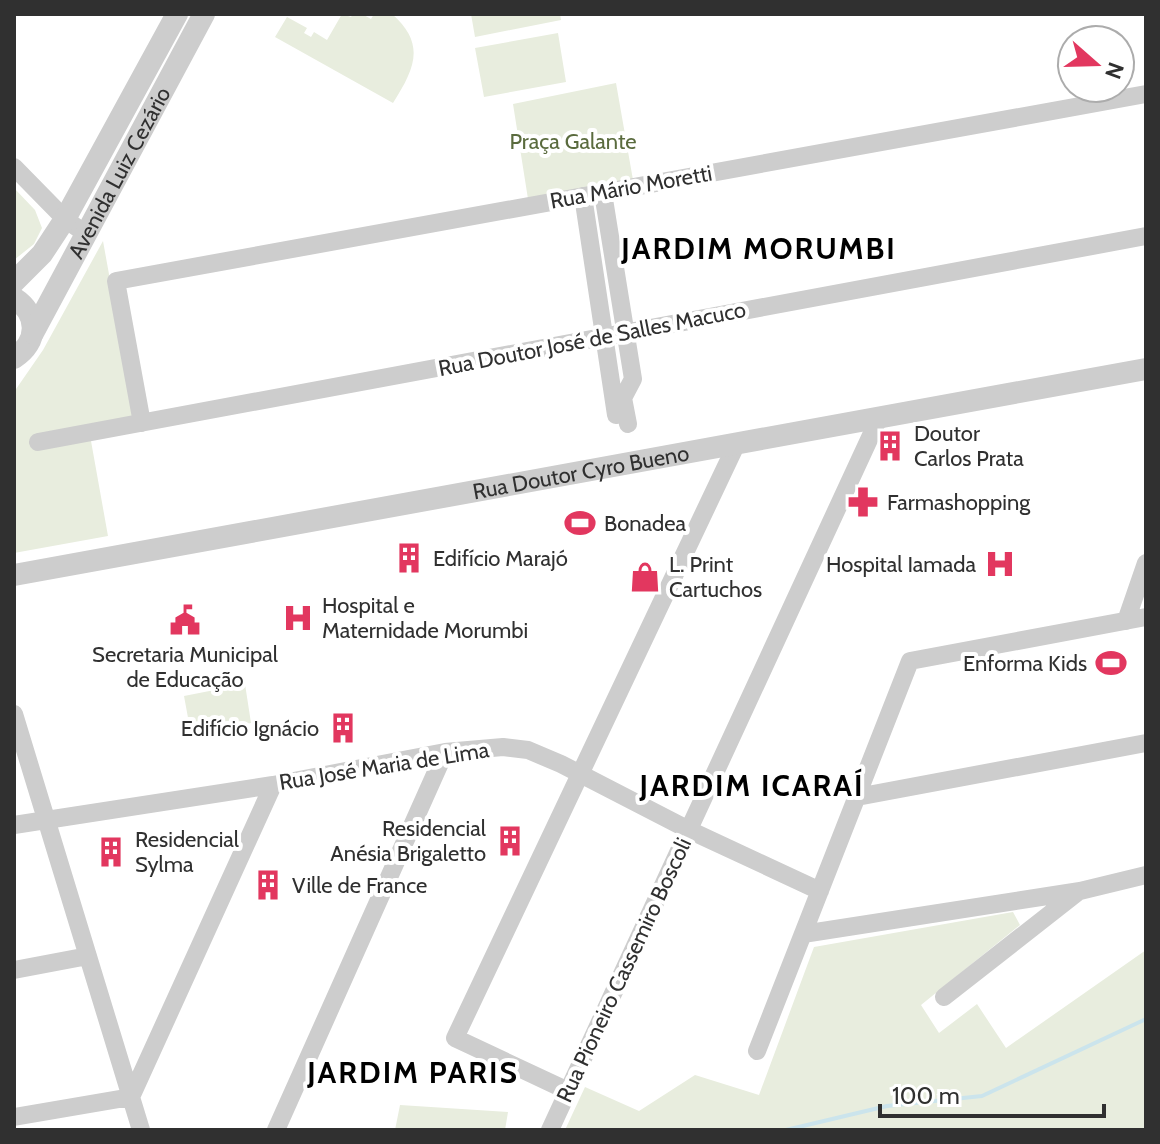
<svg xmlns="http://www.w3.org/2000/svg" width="1160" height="1144" viewBox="0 0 1160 1144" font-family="Cabin,sans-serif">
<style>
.green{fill:#e8edde}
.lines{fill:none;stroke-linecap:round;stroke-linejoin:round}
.stream{stroke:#cbe4ec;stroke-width:4}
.minor{stroke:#cdcdcd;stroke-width:18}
.tertiary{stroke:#cdcdcd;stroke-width:22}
.labels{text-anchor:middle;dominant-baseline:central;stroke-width:8;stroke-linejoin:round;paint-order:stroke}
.park-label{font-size:22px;fill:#5a6b3e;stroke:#fff}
.street-label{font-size:22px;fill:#303030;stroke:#fff}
.poi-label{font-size:22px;fill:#303030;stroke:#fff;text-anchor:start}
.district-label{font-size:30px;font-weight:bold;letter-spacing:2px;fill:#000;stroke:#fff}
</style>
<rect width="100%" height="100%" fill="#fff"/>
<!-- green -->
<path class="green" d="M342 14 351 17 353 14H362L371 19 374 14H392C426 44 415 68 393 103L275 37 287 17 307 28 304 33 311 37 314 32 327 40Z
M471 14H560L561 20 475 37Z
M558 33 566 82 484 97 475 48Z
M616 83 633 180 528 199 513 104Z
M14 188 35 210 42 228 34 244 14 260Z
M103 241 135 418 91 441 108 536 14 553V392L43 350Z
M245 684 251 723 191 734 184 696Z
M1013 912 1020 925 921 1005 939 1033 977 1004 1006 1048 1146 950V1130H565L585 1087 639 1111 695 1075 759 1095 814 947Z
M400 1105 508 1112 505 1130H395Z"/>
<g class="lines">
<!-- stream -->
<path class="stream" d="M786 1130 887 1106 982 1096 1146 1019"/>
<!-- minor -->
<path class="minor" d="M14 167 65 219 86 234
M603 193 633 379 623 398 628 424
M583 196 616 415
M142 423 116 281 1146 94
M38 442 1146 236
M1126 621 1146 563
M14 714 141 1130
M857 797 1146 743
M14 825 273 785 445 752 503 747 528 750 561 764 689 830 820 891
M803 934 1080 891 1146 875
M14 970 88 956
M944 997 1078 892
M757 1051 910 661 1146 617
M568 1091 455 1038 737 443
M14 1117 131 1097 273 785
M276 1130 445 752
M550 1130 879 418"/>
<!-- tertiary -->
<g class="tertiary">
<path d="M14 282 42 254 65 219 177 14"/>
<path d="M14 298C39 314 39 342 14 358"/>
<path id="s1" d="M33 333 204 14"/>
<path id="s2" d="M14 575 1146 369"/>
</g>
</g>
<!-- icons -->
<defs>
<g id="building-bare" transform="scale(2.4)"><path d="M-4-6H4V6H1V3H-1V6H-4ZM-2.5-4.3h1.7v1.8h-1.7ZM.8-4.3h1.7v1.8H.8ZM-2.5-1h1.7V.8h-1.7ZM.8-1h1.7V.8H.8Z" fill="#e2375f" stroke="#fff" stroke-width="2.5" paint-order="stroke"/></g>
<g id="pharmacy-bare" transform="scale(2.4)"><path d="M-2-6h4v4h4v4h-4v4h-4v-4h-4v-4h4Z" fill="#e2375f" stroke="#fff" stroke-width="2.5" paint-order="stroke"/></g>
<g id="stadium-bare" transform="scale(2.4)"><path d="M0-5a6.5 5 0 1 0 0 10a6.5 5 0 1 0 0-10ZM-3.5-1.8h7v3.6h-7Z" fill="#e2375f" stroke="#fff" stroke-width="2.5" paint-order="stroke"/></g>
<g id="hospital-bare" transform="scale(2.4)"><path d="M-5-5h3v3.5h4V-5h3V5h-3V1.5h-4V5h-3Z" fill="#e2375f" stroke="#fff" stroke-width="2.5" paint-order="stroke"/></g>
<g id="shop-bare" transform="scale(2.4)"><path d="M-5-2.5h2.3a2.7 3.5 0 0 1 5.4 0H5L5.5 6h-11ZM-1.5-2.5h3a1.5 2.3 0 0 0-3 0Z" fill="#e2375f" stroke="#fff" stroke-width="2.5" paint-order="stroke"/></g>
<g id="civic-bare" transform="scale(2.4)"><path d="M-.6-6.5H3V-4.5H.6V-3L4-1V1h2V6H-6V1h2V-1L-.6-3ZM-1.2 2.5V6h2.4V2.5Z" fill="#e2375f" stroke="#fff" stroke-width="2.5" paint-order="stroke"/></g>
</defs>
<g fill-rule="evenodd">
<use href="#building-bare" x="890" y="446"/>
<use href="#pharmacy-bare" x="863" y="502"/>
<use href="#stadium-bare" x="580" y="523"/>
<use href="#building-bare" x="409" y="558"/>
<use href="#hospital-bare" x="1000" y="564"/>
<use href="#shop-bare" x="645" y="577"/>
<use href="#hospital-bare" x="298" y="618"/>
<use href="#civic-bare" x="185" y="620"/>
<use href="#stadium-bare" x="1111" y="663"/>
<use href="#building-bare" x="343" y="728"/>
<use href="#building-bare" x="510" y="841"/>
<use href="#building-bare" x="111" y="852"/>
<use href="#building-bare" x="268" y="885"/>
</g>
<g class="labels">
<!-- park labels -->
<g class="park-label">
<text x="573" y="141">Praça Galante</text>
</g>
<!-- street labels -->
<g class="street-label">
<text stroke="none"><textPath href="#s1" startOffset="182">Avenida Luiz Cezário</textPath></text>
<text transform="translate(631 187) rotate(-10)">Rua Mário Moretti</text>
<text transform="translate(592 339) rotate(-11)">Rua Doutor José de Salles Macuco</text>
<text stroke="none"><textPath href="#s2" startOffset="576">Rua Doutor Cyro Bueno</textPath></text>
<text transform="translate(384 766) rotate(-9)">Rua José Maria de Lima</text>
<text transform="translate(624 970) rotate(-65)">Rua Pioneiro Cassemiro Boscoli</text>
</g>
<!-- poi labels -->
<g class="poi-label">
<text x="914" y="433">Doutor<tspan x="914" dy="25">Carlos Prata</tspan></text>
<text x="887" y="502">Farmashopping</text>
<text x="604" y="523">Bonadea</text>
<text x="433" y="558">Edifício Marajó</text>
<text x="669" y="564">L. Print<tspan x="669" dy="25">Cartuchos</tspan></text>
<text x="976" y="564" text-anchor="end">Hospital Iamada</text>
<text x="322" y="605">Hospital e<tspan x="322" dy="25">Maternidade Morumbi</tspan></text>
<text x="185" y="654" text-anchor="middle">Secretaria Municipal<tspan x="185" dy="25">de Educação</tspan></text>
<text x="1087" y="663" text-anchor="end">Enforma Kids</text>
<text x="319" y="728" text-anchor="end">Edifício Ignácio</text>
<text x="486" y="828" text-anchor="end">Residencial<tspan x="486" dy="25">Anésia Brigaletto</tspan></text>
<text x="135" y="839">Residencial<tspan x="135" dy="25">Sylma</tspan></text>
<text x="292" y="885">Ville de France</text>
</g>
<!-- district labels -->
<g class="district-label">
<text x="759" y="248">JARDIM MORUMBI</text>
<text x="752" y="785">JARDIM ICARAÍ</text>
<text x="413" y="1072">JARDIM PARIS</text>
</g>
</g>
<!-- border -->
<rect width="1160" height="1144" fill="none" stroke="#303030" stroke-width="32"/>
<!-- north arrow -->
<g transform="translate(1096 64) rotate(110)"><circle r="38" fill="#ffffff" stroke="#acacac" stroke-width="2"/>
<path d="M0-6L14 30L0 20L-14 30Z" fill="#e2375f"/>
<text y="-12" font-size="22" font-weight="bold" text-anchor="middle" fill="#303030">N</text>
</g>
<!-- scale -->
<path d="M880 1104v12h224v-12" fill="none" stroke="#303030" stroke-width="4"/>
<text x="892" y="1104" font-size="24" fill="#303030" stroke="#ffffff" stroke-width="6" paint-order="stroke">100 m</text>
</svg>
